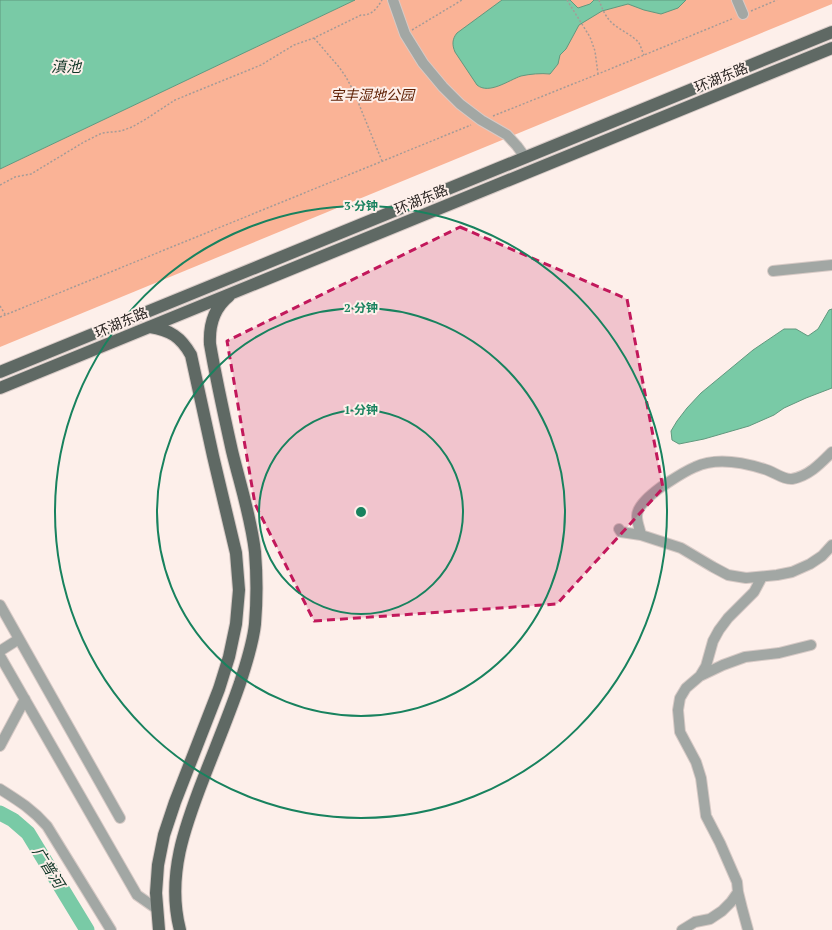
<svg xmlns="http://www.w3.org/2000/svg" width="832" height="930" viewBox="0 0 832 930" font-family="'PT Serif','Noto Sans SC',serif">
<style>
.green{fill:#fab396}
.water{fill:#79caa6;stroke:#61987e}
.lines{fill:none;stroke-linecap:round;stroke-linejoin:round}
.river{stroke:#79caa6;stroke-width:15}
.minor-casing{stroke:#d7cac6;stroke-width:12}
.major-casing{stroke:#d7cac6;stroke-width:14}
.path{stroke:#a59b97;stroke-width:1.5;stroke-dasharray:2 2;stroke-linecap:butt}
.minor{stroke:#a2a7a4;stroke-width:10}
.major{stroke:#5f6964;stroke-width:12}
.marked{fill:#c2185b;fill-opacity:0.2;stroke:#c2185b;stroke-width:3;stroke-dasharray:8 5;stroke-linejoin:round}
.ring{fill:none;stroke:#18825e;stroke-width:2}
.labels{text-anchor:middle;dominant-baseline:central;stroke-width:4;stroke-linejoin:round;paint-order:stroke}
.street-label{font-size:14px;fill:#292422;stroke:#fdefea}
.park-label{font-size:14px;font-style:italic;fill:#5d1d00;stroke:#fdefea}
.water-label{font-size:15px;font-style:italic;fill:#103526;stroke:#fdefea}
.centre{fill:#18825e;stroke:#fdefea;stroke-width:2}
.ring-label{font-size:12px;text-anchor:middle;font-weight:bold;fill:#18825e;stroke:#fdefea;stroke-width:4;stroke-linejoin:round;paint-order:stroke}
</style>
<rect width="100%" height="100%" fill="#fdefea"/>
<!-- green -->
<path class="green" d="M355 0H832V4L0 347V169Z"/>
<!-- water -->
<path class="water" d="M0 0H355L0 169Z
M502 0H570L578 8 590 4 594 0H686L678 8 661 14 644 10 628 4 602 11 579 25 566 49 560 55 558 64 550 74C541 73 530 74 521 76 509 80 489 95 477 85L455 52C452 45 452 39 457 33Z
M832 309V388L806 398 784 408 774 415 749 426 704 439 679 444 672 440 671 431 677 421 687 408 701 393 753 350 784 329H796L808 336 818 329 829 310Z"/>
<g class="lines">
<!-- river -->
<path class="river" d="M0 813 13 820 28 833 87 930"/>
<!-- minor casing -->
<g class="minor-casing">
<path id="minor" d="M393 0 405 34 423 63 443 87 460 104 481 120 507 135 517 146 525 157
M737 0 743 14
M773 271 832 265
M619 529 621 532 641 535 681 548 713 567 728 575 746 578 777 575 792 572 810 564 822 556 832 545
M641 535C640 529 637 523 637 517 636 506 653 493 661 487 672 480 683 472 695 467 716 457 742 462 764 469 773 471 783 480 792 479 809 476 821 463 832 452
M0 605 120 818
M0 651 19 639
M0 656 137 895 157 909
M700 676 723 665 745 657 779 653 811 645
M0 746 25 699
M0 789C19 801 32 809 47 826L111 930
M682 930 695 922 710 919 722 911 731 902 738 892
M748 930 742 908 738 892 737 882 720 843 706 816 701 778 696 762 680 732 678 710 680 698 686 688 700 676 706 666 713 641 719 630 728 618 754 592 762 577"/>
</g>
<!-- major casing -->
<g class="major-casing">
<path id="major" d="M150 327C170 330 181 337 191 355L213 456 236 553 239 590 236 624 229 657 219 689 175 802 164 835 158 865 156 893 159 930
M0 372 832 32
M0 388 832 48
M180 930C166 876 185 826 204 777 216 746 229 715 240 683 246 664 253 644 255 624 257 600 257 576 255 552 251 517 240 484 232 451 224 415 216 379 210 344 209 325 214 308 229 296"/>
</g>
<!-- path -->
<path class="path" d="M567 0 590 37 595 51 598 74
M599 0C602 8 605 16 611 22 619 30 633 35 639 43 641 47 642 51 644 55
M751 11 777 0
M412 30 462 0
M314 38 339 67 346 77 354 92 382 161
M493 116 598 74 734 18
M0 185 15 177 31 174 84 142 102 133 121 131 132 127 146 119 175 100 261 65 294 45 314 38 361 15C372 16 377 8 382 0
M0 306 5 314
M0 317 471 125"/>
<!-- minor -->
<use href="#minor" class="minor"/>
<!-- major -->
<use href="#major" class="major"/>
</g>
<!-- marked area -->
<path class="marked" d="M460 227 627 299 663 488 557 604 314 621 255 504 227 341Z"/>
<!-- distance rings -->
<g class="ring">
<circle cx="361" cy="512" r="102"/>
<circle cx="361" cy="512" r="204"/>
<circle cx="361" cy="512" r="306"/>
</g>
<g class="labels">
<!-- street labels -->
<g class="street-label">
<text transform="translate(721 77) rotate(-22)">环湖东路</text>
<text transform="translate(421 199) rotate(-22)">环湖东路</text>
<text transform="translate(121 322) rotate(-23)">环湖东路</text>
</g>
<!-- park labels -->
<g class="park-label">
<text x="372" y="94">宝丰湿地公园</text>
</g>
<!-- water labels -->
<g class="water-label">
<text x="66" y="66">滇池</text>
<text transform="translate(49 867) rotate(58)">广普河</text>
</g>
</g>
<circle cx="361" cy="512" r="6" class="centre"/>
<g class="ring-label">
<text x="361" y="210">3 分钟</text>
<text x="361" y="312">2 分钟</text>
<text x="361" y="414">1 分钟</text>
</g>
</svg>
